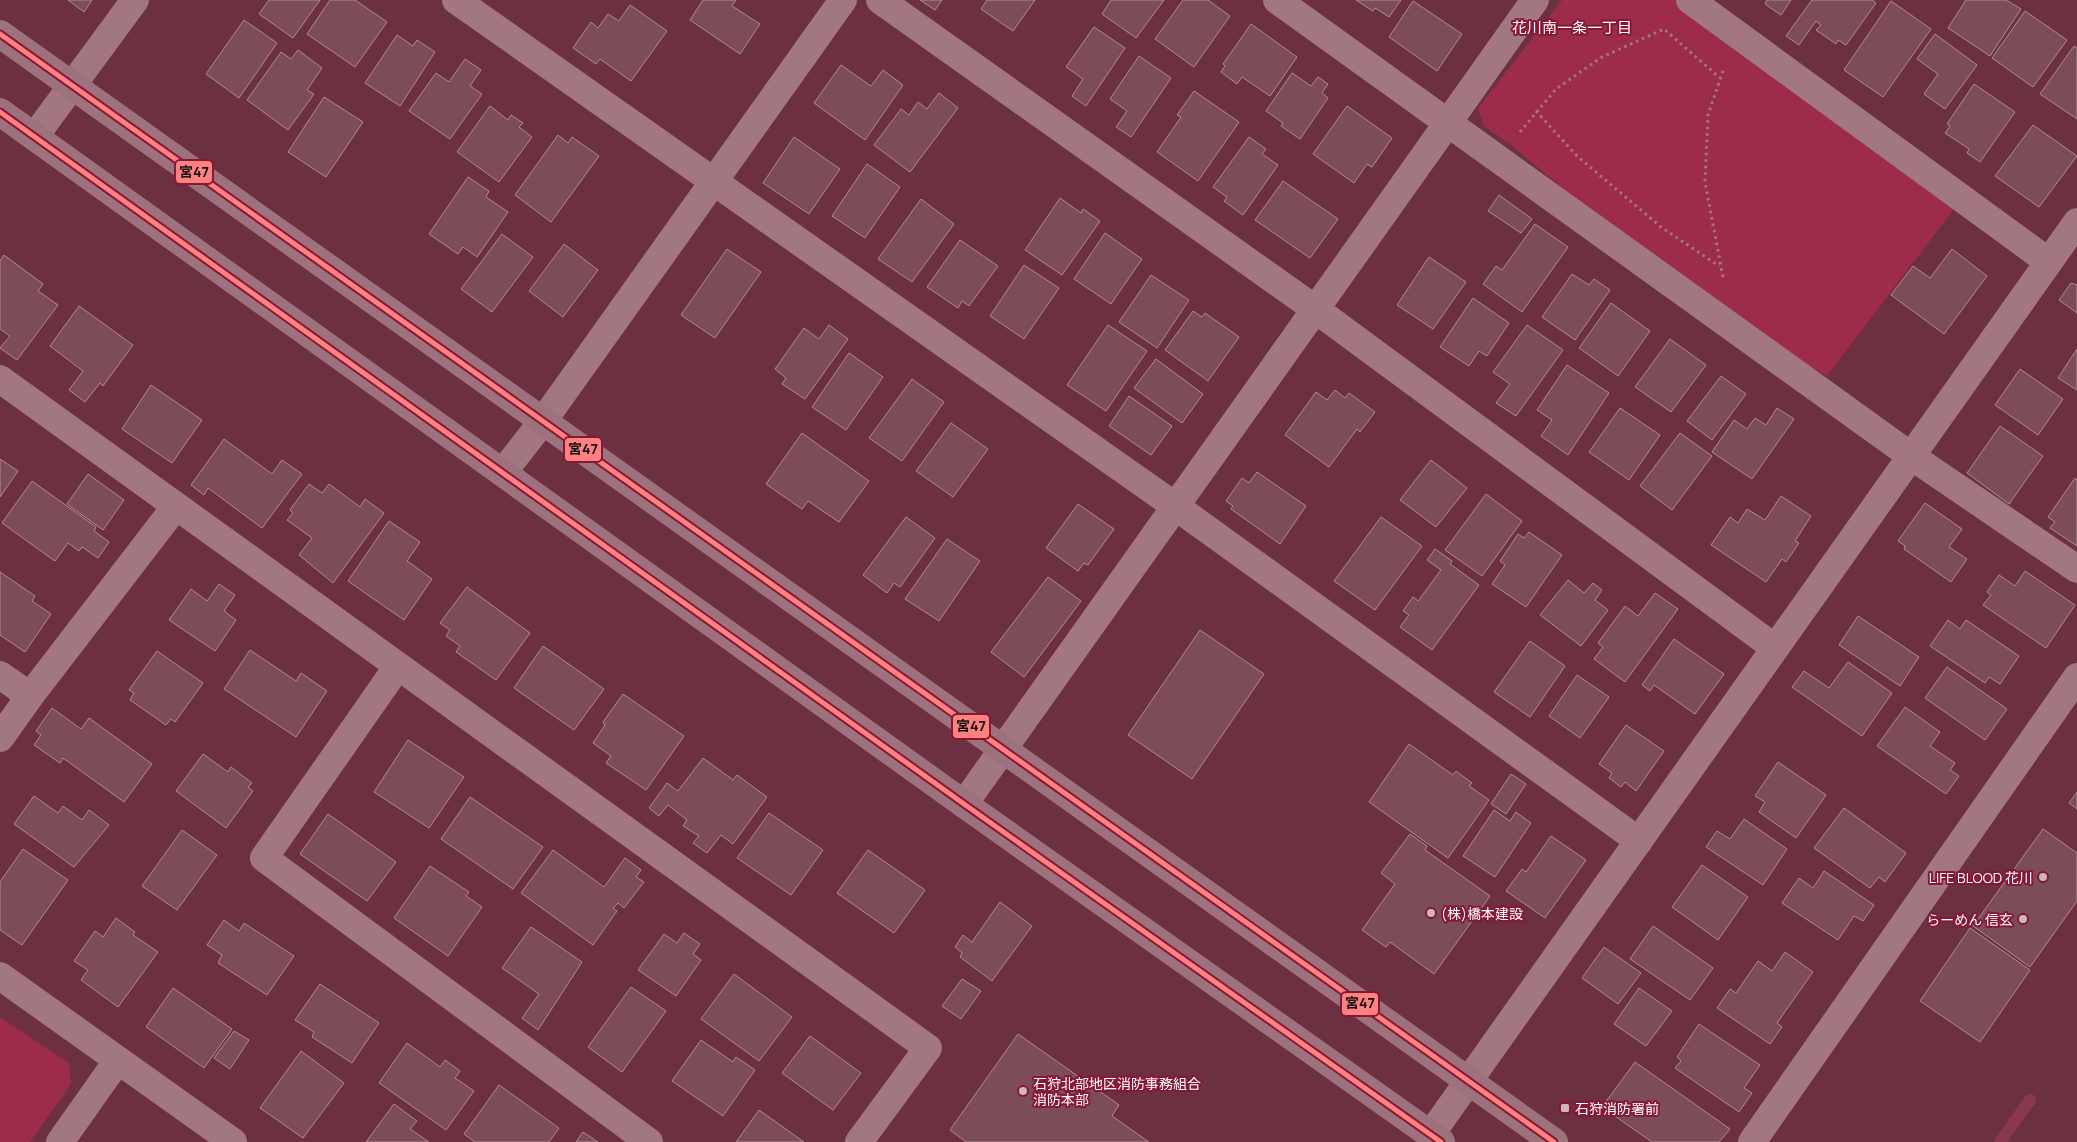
<svg xmlns="http://www.w3.org/2000/svg" width="2077" height="1142" viewBox="0 0 2077 1142" font-family="Manrope,'Noto Sans JP',sans-serif">
<style>
.green{fill:#9c2c4a}
.lines{fill:none;stroke-linecap:round;stroke-linejoin:round}
.stream{stroke:#88394e;stroke-width:12}
.building{fill:#7c4d59;stroke:#b08a94}
.path{stroke:#a27782;stroke-width:3;stroke-dasharray:2.5 4;stroke-linecap:butt}
.street{stroke:#a27782;stroke-width:28}
.secondary{stroke:#9e727d;stroke-width:28}
.bus-1-casing{stroke:#851834;stroke-width:9}
.bus-1{stroke:#ff8080;stroke-width:5}
.poi-dot{fill:#ccb7bc;stroke:#851834;stroke-width:2}
.labels{text-anchor:middle;dominant-baseline:central;stroke-width:4;stroke-linejoin:round;paint-order:stroke}
.poi-label{font-size:14px;fill:#fff;stroke:#851834;text-anchor:start}
.neighbourhood-label{font-size:15px;fill:#fff;stroke:#851834}
.line-badge{stroke:#851834;stroke-width:2}
.pale-badge-label{font-size:14px;text-anchor:middle;font-weight:bold;fill:#111}
</style>
<rect width="100%" height="100%" fill="#6c3040"/>
<!-- green -->
<path class="green" d="M1562 0H1679L1954 209 1827 376 1708 310 1511 145 1483 125 1478 108Z
M0 1017 69 1063 71 1084 30 1142H0Z"/>
<g class="lines">
<!-- stream -->
<path class="stream" d="M2000 1142 2030 1100"/>
</g>
<!-- building -->
<path class="building" d="M68 0H92L84 12Z
M269 0H320L293 38 259 14Z
M330 0H355L387 22 355 67 307 34Z
M703 0H736L732 6 760 24 740 54 690 20Z
M920 0H942L935 10Z
M987 0H1035L1013 31 981 9Z
M1111 0H1164L1136 38 1102 14Z
M1183 0H1208L1230 16 1194 67 1155 39Z
M1356 0H1401L1389 17 1375 8 1373 11Z
M1767 0H1791L1781 15 1765 4Z
M1812 0H1872L1876 3 1846 45 1838 40 1836 44 1816 30 1821 25 1816 21 1799 45 1786 36Z
M1966 0H2006L2021 9 1990 56 1948 28Z
M1413 1 1462 34 1437 71 1389 37Z
M1891 1 1931 29 1883 97 1844 70Z
M630 5 667 31 631 81 600 59 596 64 573 48 591 22 598 28 608 14 619 21Z
M2025 11 2067 40 2033 87 1992 58Z
M244 20 277 43 239 98 206 74Z
M1251 24 1297 57 1270 96 1242 77 1237 84 1221 72 1225 66 1223 64Z
M1094 27 1125 48 1086 106 1072 96 1083 79 1066 67Z
M1935 34 1977 65 1945 109 1924 94 1938 74 1917 59Z
M397 35 413 46 417 40 435 52 400 106 365 83Z
M2074 46 2077 48V119L2040 94Z
M298 50 322 68 307 90 314 94 288 130 247 100 281 52 291 59Z
M1139 56 1171 78 1131 137 1116 127 1127 111 1110 99Z
M465 59 481 70 470 86 482 94 450 139 409 111 436 73 449 82Z
M841 65 871 86 883 70 903 85 865 140 814 103Z
M1292 73 1311 86 1318 77 1328 84 1322 93 1328 98 1300 139 1281 126 1283 123 1266 111Z
M1974 84 2015 112 1980 162 1967 153 1969 149 1945 133 1950 126 1947 124Z
M1194 91 1239 122 1198 181 1157 152 1181 117 1177 115Z
M939 93 958 108 910 172 874 145 901 109 909 115 918 102 927 109Z
M324 97 363 122 326 177 288 152Z
M490 106 508 120 511 115 523 123 519 127 532 137 499 182 457 152Z
M1347 106 1392 138 1372 167 1367 164 1354 183 1313 154Z
M2033 125 2077 156 2039 207 1995 176Z
M558 135 568 143 572 137 599 156 551 222 515 195Z
M794 137 840 169 809 214 763 183Z
M1249 137 1266 149 1262 154 1278 165 1243 215 1224 201 1227 197 1213 187Z
M867 164 900 187 865 238 832 216Z
M468 177 489 191 486 197 508 212 477 257 463 247 458 254 429 234Z
M1283 181 1338 219 1310 258 1255 220Z
M1499 195 1532 219 1521 233 1488 211Z
M1060 198 1081 213 1083 209 1100 221 1062 275 1025 250Z
M921 199 954 224 912 282 878 259Z
M1535 224 1568 247 1522 312 1483 284 1496 266 1502 270Z
M1105 233 1142 259 1111 304 1074 279Z
M502 234 533 257 492 312 461 289Z
M960 240 998 266 969 306 962 301 958 308 927 287Z
M564 244 598 270 563 317 529 291Z
M727 249 761 272 715 338 681 315Z
M1952 249 1987 276 1944 334 1891 295 1913 266 1930 278Z
M4 255 43 284 38 291 58 305 17 360 0 348 10 336 0 329V261Z
M1429 257 1466 282 1433 329 1397 305Z
M1024 265 1059 288 1024 339 990 316Z
M1572 274 1589 285 1594 279 1610 290 1575 340 1542 317Z
M1151 275 1189 300 1157 348 1119 322Z
M2071 283 2077 285V313L2059 300Z
M1473 298 1509 323 1487 356 1479 351 1469 366 1440 347Z
M1611 303 1650 331 1618 376 1579 348Z
M79 306 133 345 103 386 100 383 85 402 69 390 83 371 50 346Z
M1193 311 1202 317 1205 313 1239 337 1208 381 1165 350Z
M829 325 848 339 805 399 782 384 786 378 775 369 804 328 819 339Z
M1108 325 1147 351 1106 411 1067 385Z
M1527 325 1563 350 1516 416 1496 403 1510 384 1493 372Z
M1670 339 1706 365 1671 412 1635 387Z
M2077 349V390L2058 378Z
M849 353 883 377 846 430 812 407Z
M1156 359 1203 394 1182 423 1134 388Z
M1567 365 1609 393 1568 455 1541 436 1552 420 1537 410Z
M2020 369 2063 399 2038 435 1995 405Z
M1721 376 1746 394 1712 440 1687 421Z
M912 379 944 402 902 461 869 438Z
M151 385 202 420 172 463 122 429Z
M1335 390 1345 398 1349 393 1375 412 1360 432 1357 429 1329 467 1285 435 1316 392 1327 400Z
M1129 396 1172 426 1151 455 1109 426Z
M1620 408 1660 435 1629 480 1589 452Z
M1777 408 1794 419 1752 479 1712 452 1734 420 1747 429 1755 418 1766 425Z
M951 423 988 449 953 497 916 471Z
M2000 426 2043 456 2009 504 1967 473Z
M802 433 869 481 839 522 808 501 802 509 766 484Z
M1680 433 1712 456 1672 510 1640 486Z
M224 439 272 474 282 460 302 474 262 528 208 488 204 495 191 485Z
M0 459 18 471 0 497Z
M1431 460 1467 488 1436 527 1400 500Z
M1257 472 1306 506 1280 544 1231 509 1233 506 1226 501 1242 478 1249 483Z
M88 474 124 500 103 530 67 504Z
M2075 478 2077 480V546L2050 528 2055 522 2048 517Z
M32 481 96 527 94 531 109 542 98 558 82 547 79 551 68 543 55 561 2 523Z
M309 484 322 493 329 484 360 507 365 499 384 513 333 583 299 555 312 538 287 520 293 513 290 510Z
M1486 494 1522 521 1482 576 1445 550Z
M1781 496 1811 516 1795 541 1799 543 1786 562 1782 559 1766 582 1711 545 1730 517 1738 523 1747 509 1765 520Z
M1925 503 1962 529 1949 547 1967 559 1951 582 1904 549 1905 546 1898 541Z
M1078 504 1114 529 1088 565 1084 563 1078 571 1046 548Z
M906 517 935 538 900 587 894 583 887 593 863 575Z
M1381 517 1422 546 1375 610 1334 581Z
M389 521 420 542 407 561 432 579 404 620 348 581Z
M1529 532 1562 555 1526 607 1492 584 1505 565 1500 561 1518 534 1524 538Z
M947 539 980 561 939 621 905 599Z
M1435 549 1452 561 1450 564 1479 585 1432 650 1400 627 1409 615 1403 611 1413 597 1418 601 1441 570 1427 560Z
M2025 571 2075 605 2046 648 1983 605 1991 595 1987 592 1999 575 2015 586Z
M0 572 35 596 32 601 51 614 25 652 0 635Z
M1048 577 1081 601 1024 677 991 652Z
M1568 580 1584 593 1593 583 1602 590 1595 600 1608 610 1581 646 1540 615Z
M219 584 235 595 224 611 236 620 215 651 169 620 191 589 207 601Z
M467 587 530 633 496 680 456 652 460 646 446 636 450 630 440 623Z
M1655 593 1678 609 1625 682 1594 659 1603 647 1598 643 1625 606 1638 616Z
M1858 616 1919 657 1900 686 1839 645Z
M1948 620 1960 629 1966 620 2019 656 2000 684 1989 677 1985 683 1930 646Z
M1200 630 1264 674 1192 779 1128 735Z
M1674 639 1724 674 1695 714 1654 685 1650 691 1642 685Z
M1530 641 1565 666 1530 717 1494 692Z
M543 646 604 689 574 730 514 688Z
M250 650 296 681 301 673 327 691 296 737 224 689Z
M157 651 203 683 175 722 171 719 166 725 130 700 134 693 129 690Z
M1848 662 1892 693 1862 736 1792 687 1804 671 1829 688Z
M1947 667 2007 709 1985 740 1925 698Z
M1577 675 1609 697 1580 738 1549 716Z
M623 694 684 736 646 790 606 763 611 756 593 743 605 725 603 722Z
M1905 707 1940 732 1930 746 1955 763 1950 770 1959 776 1946 794 1877 746Z
M52 708 81 729 89 718 152 764 124 802 63 758 60 763 34 745 41 735 36 731Z
M1626 725 1664 751 1636 791 1625 782 1621 787 1609 778 1612 773 1599 764Z
M408 740 464 777 429 828 374 792Z
M1409 744 1453 775 1456 771 1472 783 1469 786 1489 800 1448 858 1369 802Z
M203 754 228 772 231 767 252 783 248 787 253 791 226 828 176 791Z
M703 758 733 780 737 775 767 797 733 844 721 835 707 853 693 843 699 836 683 826 687 820 668 805 659 816 649 808 667 783 678 791Z
M1778 762 1826 795 1796 838 1759 812 1765 802 1755 796Z
M1511 774 1526 784 1506 814 1491 804Z
M2077 792V809L2069 803Z
M34 796 58 813 63 806 82 820 89 810 109 825 74 867 14 824Z
M470 797 543 847 513 889 441 839Z
M1844 808 1906 853 1885 882 1879 877 1870 888 1814 848Z
M1494 810 1510 821 1516 812 1531 823 1495 877 1463 856Z
M769 813 823 850 791 895 737 858Z
M328 814 396 862 367 901 300 854Z
M1744 819 1787 849 1763 885 1706 847 1717 831 1730 839Z
M2043 829 2077 853V901L2030 967 1973 926Z
M182 830 217 855 177 910 142 886Z
M1410 834 1427 846 1425 850 1490 896 1434 974 1390 942 1386 947 1362 930 1395 884 1381 873Z
M1551 836 1586 860 1545 918 1506 891 1522 869 1526 872Z
M23 849 68 880 22 945 0 930V882Z
M553 850 604 887 625 858 641 870 636 877 644 882 624 908 618 903 613 908 617 911 593 945 521 893Z
M868 850 925 890 894 933 837 893Z
M1702 865 1748 897 1718 940 1672 907Z
M430 866 469 892 466 896 482 907 448 956 394 918Z
M1824 871 1874 905 1863 921 1854 916 1838 940 1782 903 1799 878 1813 888Z
M1000 902 1032 926 992 981 960 957 962 953 955 947 963 935 972 942Z
M116 918 135 932 133 935 158 952 118 1007 81 980 88 970 74 961 95 931 103 937Z
M224 920 239 931 244 923 294 956 267 995 218 963 222 955 207 945Z
M1653 926 1713 968 1690 1000 1630 959Z
M531 927 582 962 538 1030 522 1018 539 994 502 968Z
M1970 928 2030 970 1980 1042 1920 1001Z
M684 933 700 944 693 954 701 960 676 996 638 970 664 934 677 943Z
M1604 947 1641 973 1618 1004 1582 978Z
M1785 952 1813 972 1777 1023 1782 1027 1770 1044 1717 1008 1730 989 1736 993 1758 961 1772 971Z
M734 974 792 1017 759 1061 701 1019Z
M962 979 981 991 961 1019 942 1006Z
M320 984 379 1023 352 1063 312 1037 314 1032 295 1020Z
M631 987 666 1011 622 1072 588 1047Z
M173 988 232 1029 204 1068 146 1027Z
M1639 988 1672 1011 1646 1046 1614 1024Z
M1699 1024 1760 1065 1744 1088 1752 1093 1739 1112 1675 1068 1681 1061 1677 1057Z
M234 1031 249 1040 230 1069 214 1058Z
M1018 1034 1119 1105 1112 1116 1149 1142H966L950 1130Z
M810 1036 861 1073 833 1110 782 1073Z
M701 1040 733 1062 736 1057 755 1070 723 1116 672 1081Z
M407 1043 440 1067 445 1060 460 1071 455 1078 474 1091 446 1130 379 1083Z
M301 1051 344 1083 303 1138 260 1108Z
M1635 1062 1730 1129 1719 1142H1652L1602 1107Z
M499 1085 559 1128 549 1142H475L464 1134Z
M394 1104 417 1121 410 1129 429 1142H366Z
M759 1110 804 1142H736Z
M583 1132 598 1142H576Z"/>
<g class="lines">
<!-- path -->
<path class="path" d="M1536 111 1577 156 1661 227 1719 266
M1520 132 1556 89 1602 57 1664 29 1720 78
M1723 277 1705 182 1708 115 1724 68"/>
<!-- street -->
<path class="street" d="M456 0 1175 506 1639 841
M880 0 1315 309 1775 648
M1277 0 1911 456 2077 569
M1690 0 2049 262
M35 136 135 0
M0 379 928 1048 859 1142
M503 472 543 421 843 0
M398 666 264 858 649 1142
M0 675 30 696
M0 738 30 696 176 506
M964 804 1535 0
M0 976 233 1142
M1431 1134 2077 222
M60 1142 118 1060
M1752 1142 2077 677"/>
<!-- secondary -->
<path class="secondary" d="M0 34 1554 1142
M0 112 964 804 1441 1142"/>
<!-- bus-1 casing -->
<g class="bus-1-casing">
<path id="bus-1" d="M0 34 1554 1142
M0 112 964 804 1441 1142"/>
</g>
<!-- bus-1 -->
<use href="#bus-1" class="bus-1"/>
</g>
<!-- markers -->
<g class="poi-dot">
<circle cx="2043" cy="877" r="5"/>
<circle cx="1431" cy="913" r="5"/>
<circle cx="2023" cy="919" r="5"/>
<circle cx="1023" cy="1091" r="5"/>
<rect x="1560" y="1103" width="10" height="10" rx="2.5"/>
</g>
<g class="labels">
<!-- poi labels -->
<g class="poi-label">
<text x="2033" y="877" text-anchor="end">LIFE BLOOD 花川</text>
<text x="1441" y="913">(株)橋本建設</text>
<text x="2013" y="919" text-anchor="end">らーめん 信玄</text>
<text x="1033" y="1083">石狩北部地区消防事務組合<tspan x="1033" dy="16">消防本部</tspan></text>
<text x="1575" y="1108">石狩消防署前</text>
</g>
<!-- neighbourhood labels -->
<g class="neighbourhood-label">
<text x="1572" y="27">花川南一条一丁目</text>
</g>
</g>
<g class="line-badge">
<rect x="175" y="160" width="38" height="24" rx="5" fill="#ff8080"/>
<rect x="564" y="437" width="38" height="25" rx="5" fill="#ff8080"/>
<rect x="952" y="714" width="38" height="25" rx="5" fill="#ff8080"/>
<rect x="1341" y="992" width="38" height="24" rx="5" fill="#ff8080"/>
</g>
<g class="pale-badge-label">
<text x="194" y="177">宮47</text>
<text x="583" y="454">宮47</text>
<text x="971" y="731">宮47</text>
<text x="1360" y="1008">宮47</text>
</g>
</svg>
